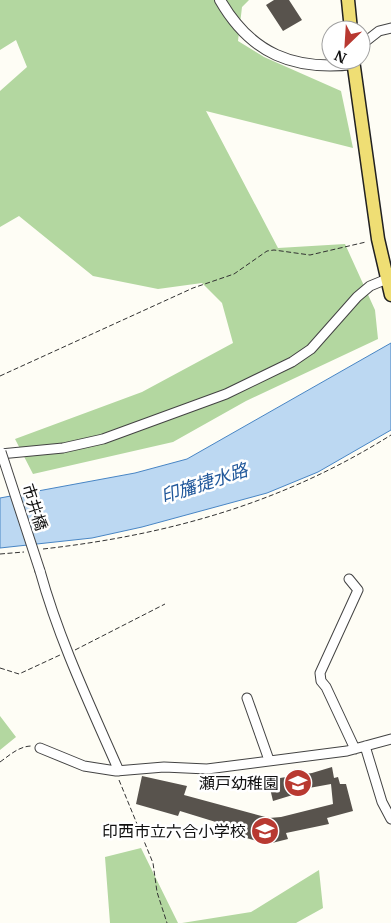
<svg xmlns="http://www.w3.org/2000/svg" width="391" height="923" viewBox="0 0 391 923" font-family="Merriweather,'Noto Sans JP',serif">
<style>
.forest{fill:#b3d7a0}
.water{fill:#bcd8f2;stroke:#4885c4}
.building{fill:#58534d}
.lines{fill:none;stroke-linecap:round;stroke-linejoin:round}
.minor-casing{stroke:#434343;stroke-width:11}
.tertiary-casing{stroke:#434343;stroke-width:12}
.primary-casing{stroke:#212121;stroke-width:15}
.path{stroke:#323232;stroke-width:1;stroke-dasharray:5 2.5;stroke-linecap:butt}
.minor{stroke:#fff;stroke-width:9}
.tertiary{stroke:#fff;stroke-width:10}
.primary{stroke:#efde74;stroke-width:12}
.minor-bridge-casing{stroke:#434343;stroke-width:11;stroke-linecap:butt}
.minor-bridge{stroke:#fff;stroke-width:9}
.labels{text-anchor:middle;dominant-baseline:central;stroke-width:5;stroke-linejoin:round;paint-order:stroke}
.street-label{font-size:16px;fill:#101010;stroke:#fff}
.poi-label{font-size:16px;fill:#101010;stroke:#fff;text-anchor:end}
.water-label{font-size:18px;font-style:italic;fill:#21589b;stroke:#fff}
</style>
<rect width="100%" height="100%" fill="#fefdf5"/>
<!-- forest -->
<path class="forest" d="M0 0H249L242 7 238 41 264 57 341 91 353 148 206 111 278 248 345 244 375 310 378 339 246 401 173 442 33 474 15 439 142 392 233 343 222 303 202 283 158 289 93 276 19 216 0 227V91L27 67 16 40 0 50Z
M0 716 16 737 0 750Z
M141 848 178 923H110L105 857Z
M319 870 323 908 296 923H182L251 912Z"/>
<!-- water -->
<path class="water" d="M391 343V430L318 472 267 493 142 527 92 538 0 548V498L135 473 187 459Z"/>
<!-- building -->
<path class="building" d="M274 0H289L302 20 283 31 266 5Z
M332 767 334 778 338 777 340 784H346L353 811 327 818 329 824 286 833 288 839 268 844 243 837 245 831 180 811 178 816 136 804 142 776 187 786 184 795 269 818 281 817 333 804 331 784 309 788V790L273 801 267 776 278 774 280 778 312 773Z"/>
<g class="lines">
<!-- minor casing -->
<g class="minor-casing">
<path id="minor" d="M361 45 379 31 391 28
M0 454 63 448 103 439 226 394 292 362 311 349 357 297 370 286 387 279
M40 571C59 640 90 705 119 771
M349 579 358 590 320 673 321 681 326 687 355 749
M247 698 269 760
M365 746 382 802 391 819
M40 748 84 766 116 771 164 767 207 769 347 751 391 739"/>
</g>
<!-- tertiary casing -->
<g class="tertiary-casing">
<path id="tertiary" d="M220 0C251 54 294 71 354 64"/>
</g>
<!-- primary casing -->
<g class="primary-casing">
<path id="primary" d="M348 0 351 30
M353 60 378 239 391 295"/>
</g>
<!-- path -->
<path class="path" d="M0 376 193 288 234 274 267 251 274 250 310 255 366 242
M43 549C168 535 283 503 391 435
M0 554 24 552
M75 650 165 604
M0 668 19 674 60 655
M0 762C10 755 19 746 32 746
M119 780 153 863 157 892 167 923"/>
<!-- minor -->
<use href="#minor" class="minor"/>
<!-- tertiary -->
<use href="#tertiary" class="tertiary"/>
<!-- primary -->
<use href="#primary" class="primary"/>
<!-- minor-bridge casing -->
<g class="minor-bridge-casing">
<path id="minor-bridge" d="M1 452 40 571"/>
</g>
<!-- minor-bridge -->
<use href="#minor-bridge" class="minor-bridge"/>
</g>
<!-- icons -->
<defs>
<g id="school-disc" transform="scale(1.4375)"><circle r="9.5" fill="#b83931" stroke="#fff"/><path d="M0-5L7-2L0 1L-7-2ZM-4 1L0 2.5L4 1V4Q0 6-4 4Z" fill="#fff"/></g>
</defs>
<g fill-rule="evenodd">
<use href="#school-disc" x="298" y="783"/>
<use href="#school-disc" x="265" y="831"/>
</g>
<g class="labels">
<!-- street labels -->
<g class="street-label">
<text transform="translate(35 507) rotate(72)">市井橋</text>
</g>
<!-- poi labels -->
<g class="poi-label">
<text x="279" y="783">瀬戸幼稚園</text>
<text x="246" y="831">印西市立六合小学校</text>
</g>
<!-- water labels -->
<g class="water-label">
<text transform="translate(204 483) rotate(-18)">印旛捷水路</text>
</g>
</g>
<!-- north arrow -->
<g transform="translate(346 45) rotate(205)"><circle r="24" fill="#ffffff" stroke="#9f9f9f"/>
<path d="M0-4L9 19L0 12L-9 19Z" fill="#b83931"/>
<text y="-8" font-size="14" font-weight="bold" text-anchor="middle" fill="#101010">N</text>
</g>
</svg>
